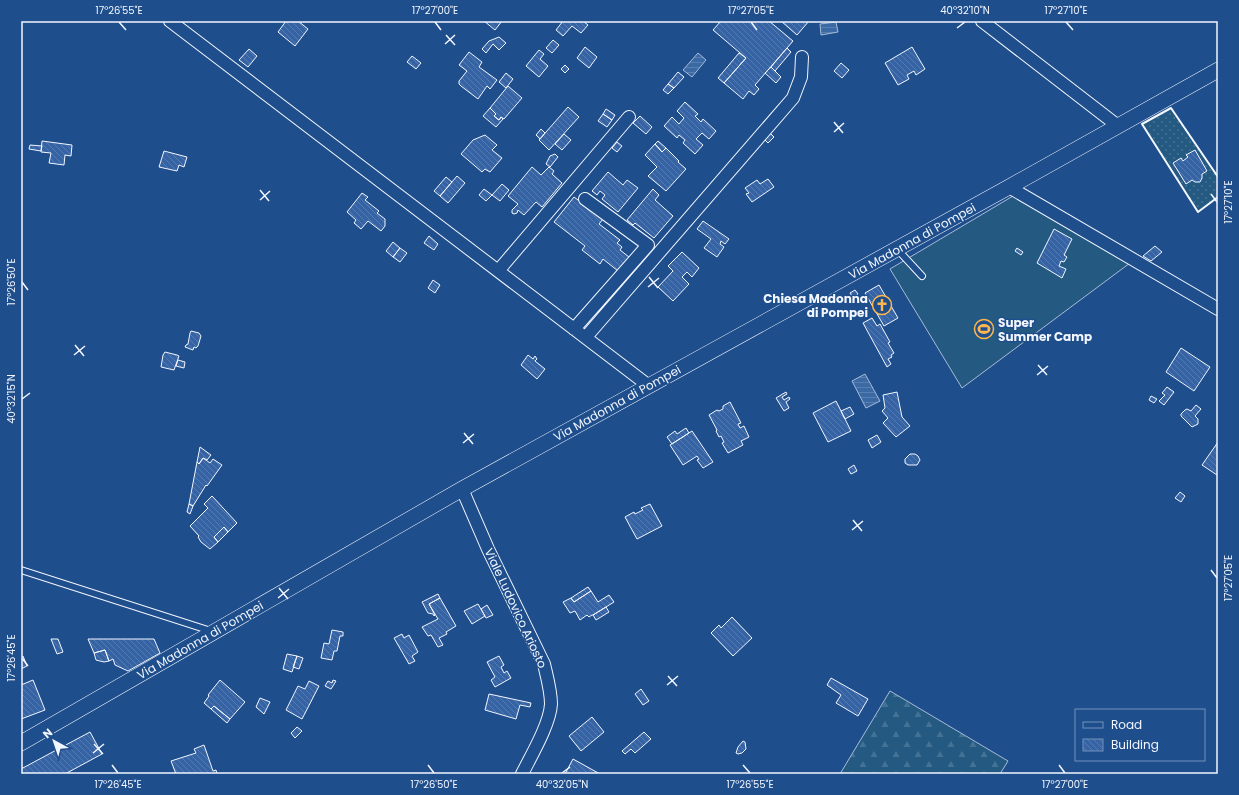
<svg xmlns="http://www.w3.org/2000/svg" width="1239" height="795" viewBox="0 0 1239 795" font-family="Poppins,sans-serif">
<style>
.grass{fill:#245a82;stroke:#a8bbd7}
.forest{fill:url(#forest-firs);stroke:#a8bbd7}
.garden{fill:url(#garden-dots);stroke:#a8bbd7}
.water{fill:url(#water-rules);stroke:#a8bbd7}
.building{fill:url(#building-back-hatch);stroke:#f2f6ff}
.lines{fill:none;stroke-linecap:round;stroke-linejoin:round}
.service-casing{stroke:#f2f6ff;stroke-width:8}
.minor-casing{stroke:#f2f6ff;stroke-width:14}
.tertiary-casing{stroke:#f2f6ff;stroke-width:16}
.service{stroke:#1f4e8c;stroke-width:6}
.minor{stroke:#1f4e8c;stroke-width:12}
.tertiary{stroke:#1f4e8c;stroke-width:15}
.wall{stroke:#f2f6ff;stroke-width:2}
.ticks{fill:none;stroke:#f2f6ff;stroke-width:1.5}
.labels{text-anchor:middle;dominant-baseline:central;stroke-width:3;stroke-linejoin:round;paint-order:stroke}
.street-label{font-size:12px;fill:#f2f6ff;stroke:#1f4e8c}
.poi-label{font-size:12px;font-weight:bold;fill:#f2f6ff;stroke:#1f4e8c;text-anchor:end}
.neatline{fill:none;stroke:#f2f6ff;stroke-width:1.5}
.ticks-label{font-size:10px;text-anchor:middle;fill:#f2f6ff}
</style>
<defs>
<pattern id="forest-firs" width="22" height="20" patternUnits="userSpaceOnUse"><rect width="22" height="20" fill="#245a82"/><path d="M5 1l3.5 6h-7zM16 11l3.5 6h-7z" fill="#447295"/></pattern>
<pattern id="garden-dots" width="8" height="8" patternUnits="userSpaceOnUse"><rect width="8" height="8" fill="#245a82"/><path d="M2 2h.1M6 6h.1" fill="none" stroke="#447295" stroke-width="1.8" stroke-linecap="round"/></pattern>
<pattern id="water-rules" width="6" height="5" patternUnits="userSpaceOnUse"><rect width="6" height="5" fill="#3b69a3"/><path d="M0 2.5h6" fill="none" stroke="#587fb1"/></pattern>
<pattern id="building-back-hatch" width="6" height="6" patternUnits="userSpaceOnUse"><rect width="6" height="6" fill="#3563a3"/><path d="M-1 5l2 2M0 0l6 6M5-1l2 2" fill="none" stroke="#537ab1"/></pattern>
</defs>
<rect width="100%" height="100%" fill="#1f4e8c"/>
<!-- grass -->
<path class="grass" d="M1013 196 1130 263 962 388 890 269Z"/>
<!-- forest -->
<path class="forest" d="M890 691 1008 761 1000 774H840Z"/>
<!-- garden -->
<path class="garden" d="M1171 108 1218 177V197L1198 212 1142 124Z"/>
<!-- water -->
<path class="water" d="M836 22 838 32 821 35 820 24Z
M698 53 706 60 692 77 683 70Z
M865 374 880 401 866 408 852 381Z"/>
<!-- building -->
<path class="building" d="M286 21H294L296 22 298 21 308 29 295 46 278 32Z
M484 21H502L495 30Z
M563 21H583L588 25 581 33 572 26 563 36 556 30Z
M721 21H769L793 41 755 85 759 89 754 95 749 91 743 99 724 83 746 58 713 30Z
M781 21H809L797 35Z
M499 37 506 43 499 50 493 44 486 53 482 49 489 41Z
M553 40 559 45 552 53 546 48Z
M585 47 597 57 589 68 577 58Z
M912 47 925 69 916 75 914 71 907 75 909 79 898 85 885 63Z
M787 48 791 52 775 71 771 67Z
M249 49 257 56 248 67 239 60Z
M539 50 544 54 540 59 548 66 539 77 526 66Z
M469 52 482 62 479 67 497 80 490 89 487 86 478 99 461 86 459 84V81L467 71 459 65Z
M739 53 746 58 724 83 718 78Z
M412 56 421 63 416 69 407 62Z
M841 63 849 70 842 78 834 71Z
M565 65 569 69 565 73 561 69Z
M771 67 781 77 776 83 765 73Z
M678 72 684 77 674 88 668 84Z
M506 73 513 79 506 88 499 82Z
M668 84 674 88 668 94 663 90Z
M508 86 522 98 504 119 501 117 499 120 494 116 496 114 490 108Z
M685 102 698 114 695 116 701 122 703 119 716 131 709 139 702 133 696 139 703 145 695 154 683 143 685 140 679 135 677 138 664 126 672 117 679 124 684 118 677 111Z
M568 107 579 117 549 150 539 140Z
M490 108 496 114 494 116 499 120 501 117 503 119 496 127 483 116Z
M606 109 615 115 612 120 603 114Z
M603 114 612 120 607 127 598 121Z
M640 116 652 127 646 134 633 123Z
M541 129 545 133 540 139 536 135Z
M770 133 774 137 768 143 765 140Z
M564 134 571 140 562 150 555 144Z
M485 135 497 145 492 150 502 158 490 172 485 169 482 172 461 154 473 140Z
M42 141 72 145 71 156 65 155 64 165 49 163 51 153 41 152Z
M658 141 666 148 662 152 655 144Z
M617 142 622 146 617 152 612 148Z
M655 144 662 152 666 148 679 161 678 162 686 169 666 191 648 176 657 167 645 155Z
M30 145 42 146 41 151 29 149Z
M1195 150 1207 171 1202 174V178L1200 182H1195L1192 180 1186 184 1173 163 1181 158 1183 161 1188 157 1186 155Z
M164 151 187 157 184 167 179 165 177 171 159 167Z
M555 154 558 157 550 167 546 164 550 156Z
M532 167 541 175 549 167 554 171 552 174 562 183 542 207 536 202 524 215 518 210 517 213 514 214 512 213V210L518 204 508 196Z
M608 172 623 185 627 180 638 188 618 212 602 199 605 195 600 191 597 195 592 191Z
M457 176 465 183 448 203 440 196Z
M446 177 452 182 440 196 434 191Z
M768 179 774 187 752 202 746 194 749 193 745 188 757 180 760 184Z
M502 184 509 190 500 201 492 195Z
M484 189 492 195 486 201 479 195Z
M653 189 659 195 655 200 673 216 654 238 635 223 633 225 627 220Z
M362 193 368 197 365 200 379 211 377 213 385 219V226L381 231 368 221 361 229 354 223 356 220 347 212Z
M574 197 603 219 599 224 620 240 617 243 622 247 620 250 629 257 618 271 603 259 600 264 582 250 585 246 554 222Z
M703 221 729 239 725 244 721 241 720 244 724 247 717 257 704 248 711 239 697 229Z
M1054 229 1072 239 1064 255 1067 257 1064 262 1061 261 1059 266 1066 269 1062 278 1037 263Z
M429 236 438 244 434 250 424 243Z
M393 242 400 248 393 257 386 251Z
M1155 246 1162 252 1151 261 1143 256Z
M400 248 407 253 400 262 393 257Z
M1017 248 1023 252 1021 255 1015 251Z
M682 252 699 268 692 277 687 272 682 277 689 284 673 301 658 287 673 271 668 266Z
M433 280 440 285 435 293 428 288Z
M879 285 898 318 884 326 865 293Z
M855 290 858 294 853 298 850 293Z
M872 318 877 326 880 324 890 342 888 343 894 353 891 355 892 357 888 359 891 364 887 367 863 323Z
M191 331 199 333 201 336 198 346 196 348 194 347 193 350 185 347 186 345 188 344 190 333Z
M1181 348 1210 367 1194 391 1166 372Z
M165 352 177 355 179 356 174 370 161 367 163 355Z
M528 355 533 359 535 356 537 359 535 361 545 369 537 379 521 365Z
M178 360 185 362 184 368 176 366Z
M1167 387 1174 392 1164 405 1159 401 1165 395 1162 393Z
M786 392 787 394 782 397 784 400 789 397 790 399 786 402 789 408 784 411 776 398Z
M897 392 902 417 910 426 896 437 883 423 888 418 882 411 885 408 883 395Z
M1151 396 1157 399 1154 403 1149 400Z
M836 401 851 431 828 442 813 413Z
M730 402 741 423 738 424 740 428 744 426 749 437 741 441 743 445 728 453 722 443 724 442 721 436 719 437 716 431 717 430 709 415 717 410 719 411 723 409V406Z
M1196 405 1201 409 1195 416 1198 419V424L1192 427 1181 416V414L1185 410 1187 409 1191 411Z
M850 407 854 414 845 419 841 411Z
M686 428 689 433 672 444 667 437 675 431 677 434Z
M692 431 713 462 703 468 697 460 699 459 697 456 683 465 670 445Z
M877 435 881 442 872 448 868 440Z
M1218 442V475H1217L1202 465Z
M200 447 211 455 207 460 203 458 199 464 197 462Z
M910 454H915L918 456 920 460 917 465H908L905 463V459Z
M203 458 210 463 213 459 222 465 207 486 206 485 193 506 189 504 197 462 199 464Z
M854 465 857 471 851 474 848 469Z
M1180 492 1185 496 1181 502 1175 498Z
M212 496 237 523 228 532 224 527 214 537 218 542 210 549 201 542 198 537 199 536 190 526 208 508 204 504Z
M189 504 193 506 190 514 187 512Z
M650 504 662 526 637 539 625 517 634 512 635 514 643 510 641 508Z
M224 527 228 532 218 542 214 537Z
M588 587 591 591 574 602 571 598Z
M591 591 598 602 609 595 614 602 593 615H592L589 617 587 615 580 620 575 611 570 613 563 602 571 598 574 602Z
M438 594 440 598 429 604 435 615 434 616 433 614 428 613 422 602Z
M440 598 456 626 446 632 447 634 439 638 443 645 438 647 431 635 428 636 422 627 438 619 429 604Z
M478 604 485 616 472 624 464 611Z
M487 605 493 615 486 618 481 609Z
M606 607 609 612 596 620 593 615Z
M732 617 752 638 733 656 711 633 719 625 721 628Z
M332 630 343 632V636H340L337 651H334L332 660 321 658 324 643 329 644Z
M402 634 404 638 409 635 418 652 412 656 415 661 409 664 394 638Z
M51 639H58L63 652 57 654Z
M88 639H154L160 653 128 671 115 665 113 659 109 661 105 650 94 653Z
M105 650 109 661 104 662 96 660 94 653Z
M287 654 297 656 292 672 283 669Z
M23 656 27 666 21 669V657Z
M297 656 303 658 299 669 293 667Z
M499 656 504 665 501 667 504 673 507 671 511 678 495 687 491 680 495 677 487 662Z
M831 678 868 699 858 716 836 703 841 695 827 685Z
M33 680 45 710 21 719V684V685Z
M220 680 245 702 230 719 214 706 211 709 204 703 209 696 208 695Z
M333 680 336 681 331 689 325 686 328 681 332 683Z
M309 681 319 686 302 719 286 710 298 686 305 689Z
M641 689 649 701 643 705 635 694Z
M489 694 531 703 530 707 520 705 516 719 485 710Z
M260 698 270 702 264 714 256 707Z
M214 706 230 719 227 723 211 709Z
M592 717 604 732 581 751 569 736Z
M297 727 302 731 295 738 291 733Z
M90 732 102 754 65 774H22L21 769Z
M644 732 651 739 635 753 631 749 625 754 622 751Z
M743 741 745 742 746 749 742 753 738 754 736 753 738 747Z
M204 745 213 771 216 770 217 774H176L171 761 196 753 194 749Z
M573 759 600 774H565Z"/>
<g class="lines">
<!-- service casing -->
<g class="service-casing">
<path id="service" d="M897 249 922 276
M21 570 211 631"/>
</g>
<!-- minor casing -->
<g class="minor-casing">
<path id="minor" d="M170 21 649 386
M982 21 1118 126
M1009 187 1218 309
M498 271 629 117
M574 329 648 245 585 199
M586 337 793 98 801 77 802 57
M462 489 488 549 544 664C547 677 551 691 551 704 550 724 531 756 522 774"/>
</g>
<!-- tertiary casing -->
<g class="tertiary-casing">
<path id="tertiary" d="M21 743 462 489 1009 187 1218 70"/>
</g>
<!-- service -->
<use href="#service" class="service"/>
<!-- minor -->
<use href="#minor" class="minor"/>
<!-- tertiary -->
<use href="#tertiary" class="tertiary"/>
<!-- wall -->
<path class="wall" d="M1218 177 1171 108 1142 124 1198 212 1218 197"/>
</g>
<!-- ticks -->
<path class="ticks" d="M119 22 126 30M435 22 441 30M751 22 757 30M1066 22 1073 30M957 28 965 22M446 35 455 45M445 44 455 35M834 122 843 133M834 132 844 123M260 190 269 201M1211 194 1217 202M260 200 270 191M649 277 658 288M22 282 28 290M648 287 659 278M75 345 84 356M74 355 85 346M1038 365 1047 375M1037 375 1048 366M22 399 30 393M464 433 473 444M463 443 474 434M853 520 862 531M852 530 863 521M1211 570 1217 578M279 588 288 599M278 598 289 589M22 658 28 666M668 676 677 686M667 685 678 676M94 744 103 754M93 753 104 744M112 765 118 773M428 765 434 773M743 765 750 773M1059 765 1065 773M562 773 570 767"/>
<!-- icons -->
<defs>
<g id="church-ring" transform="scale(1)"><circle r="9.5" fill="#1f4e8c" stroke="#ffb74d" stroke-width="1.5"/><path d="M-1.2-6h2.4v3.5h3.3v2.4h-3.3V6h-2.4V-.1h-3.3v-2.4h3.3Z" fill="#ffb74d"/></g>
<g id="stadium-ring" transform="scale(1)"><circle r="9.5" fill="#1f4e8c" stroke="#ffb74d" stroke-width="1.5"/><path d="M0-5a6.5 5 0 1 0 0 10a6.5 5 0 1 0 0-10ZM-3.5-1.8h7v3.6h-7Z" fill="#ffb74d"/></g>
</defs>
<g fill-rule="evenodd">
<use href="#church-ring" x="882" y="305"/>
<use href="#stadium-ring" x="984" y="329"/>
</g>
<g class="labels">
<!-- street labels -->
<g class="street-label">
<text transform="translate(912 241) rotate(-29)">Via Madonna di Pompei</text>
<text transform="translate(617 403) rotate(-29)">Via Madonna di Pompei</text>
<text transform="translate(516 608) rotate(65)">Viale Ludovico Ariosto</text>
<text transform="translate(200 640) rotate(-30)">Via Madonna di Pompei</text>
</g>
<!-- poi labels -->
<g class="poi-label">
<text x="868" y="298">Chiesa Madonna<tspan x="868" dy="14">di Pompei</tspan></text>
<text x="998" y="322" text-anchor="start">Super<tspan x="998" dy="14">Summer Camp</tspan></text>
</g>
</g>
<!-- border -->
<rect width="1239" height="795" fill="none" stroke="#1f4e8c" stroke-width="44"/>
<!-- legend -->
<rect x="1075" y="709" width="130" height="52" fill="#1f4e8c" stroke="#7391ba"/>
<rect x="1083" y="722" width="20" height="6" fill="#1f4e8c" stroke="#7391ba"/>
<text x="1111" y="729" font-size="12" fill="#f2f6ff">Road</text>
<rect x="1083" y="739" width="20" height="12" fill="url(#building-back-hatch)" stroke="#7391ba"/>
<text x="1111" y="749" font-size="12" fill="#f2f6ff">Building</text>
<!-- north arrow -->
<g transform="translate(54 741) rotate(320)" stroke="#1f4e8c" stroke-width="3" paint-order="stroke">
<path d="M0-3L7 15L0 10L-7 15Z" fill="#f2f6ff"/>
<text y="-6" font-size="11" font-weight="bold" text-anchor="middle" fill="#f2f6ff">N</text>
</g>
<rect x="22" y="22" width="1195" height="751" class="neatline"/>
<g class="ticks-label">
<text x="119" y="14">17°26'55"E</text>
<text x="435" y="14">17°27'00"E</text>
<text x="751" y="14">17°27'05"E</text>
<text x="965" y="14">40°32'10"N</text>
<text x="1066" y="14">17°27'10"E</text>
<text transform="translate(1228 202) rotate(-90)" y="4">17°27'10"E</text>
<text transform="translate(11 282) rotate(-90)" y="4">17°26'50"E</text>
<text transform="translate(11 399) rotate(-90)" y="4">40°32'15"N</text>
<text transform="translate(1228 578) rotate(-90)" y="4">17°27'05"E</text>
<text transform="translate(11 658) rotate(-90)" y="4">17°26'45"E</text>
<text x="118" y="788">17°26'45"E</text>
<text x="434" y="788">17°26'50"E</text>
<text x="562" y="788">40°32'05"N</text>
<text x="750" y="788">17°26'55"E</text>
<text x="1065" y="788">17°27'00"E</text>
</g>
</svg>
